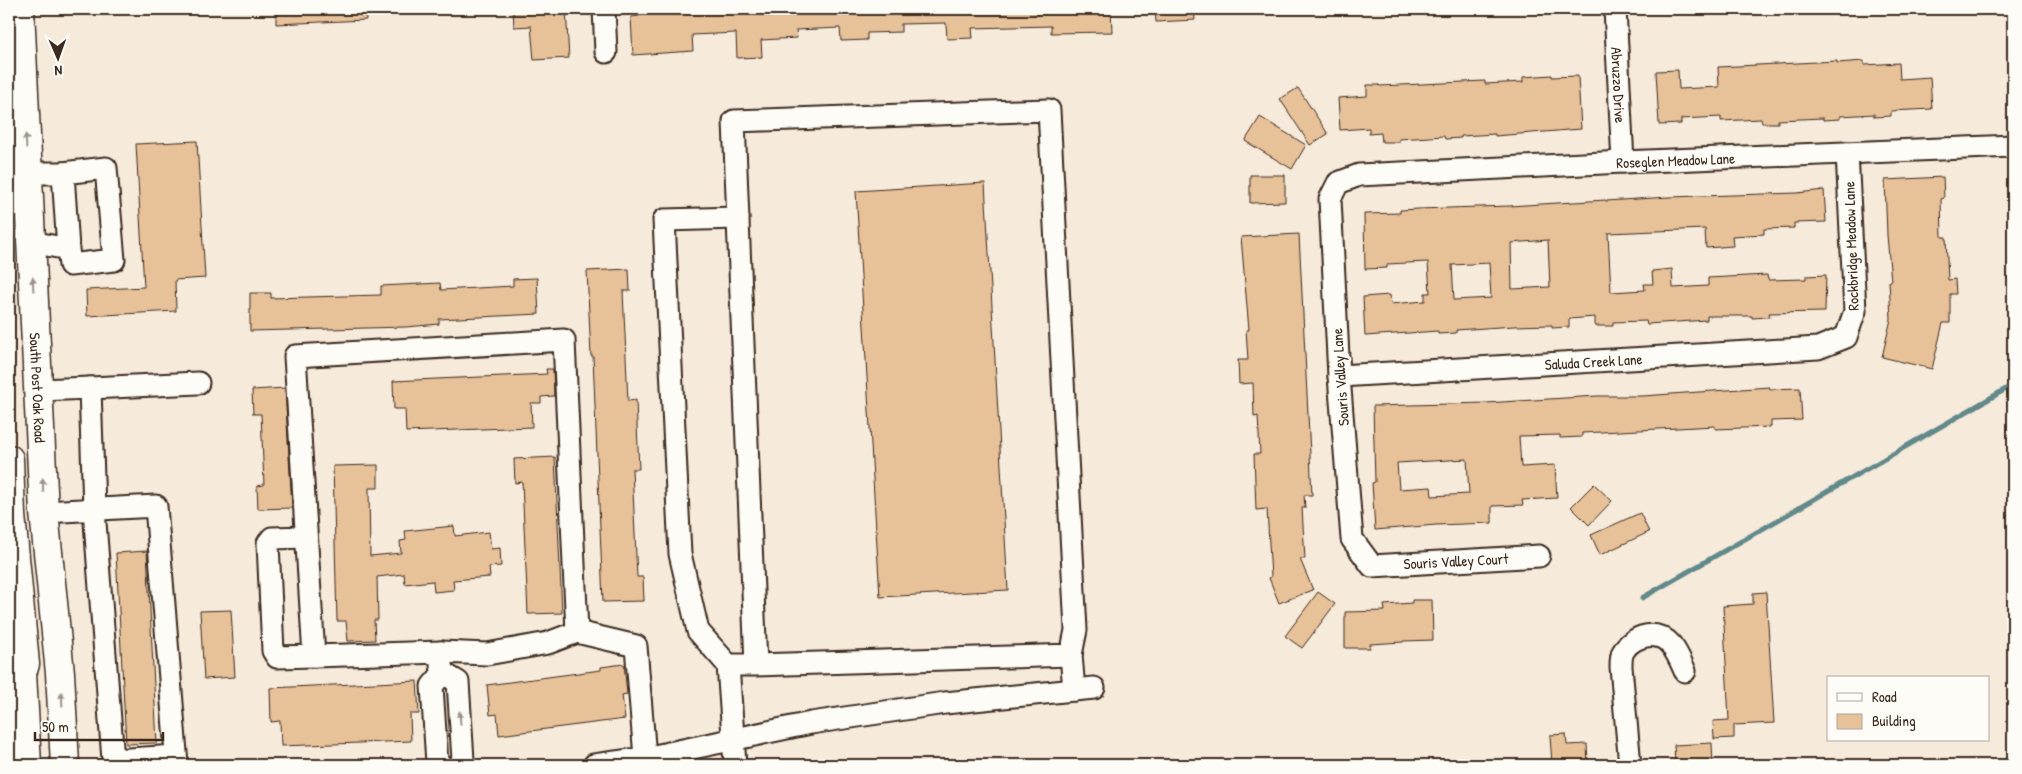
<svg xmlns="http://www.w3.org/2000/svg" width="2022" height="774" viewBox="0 0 2022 774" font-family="'Patrick Hand',sans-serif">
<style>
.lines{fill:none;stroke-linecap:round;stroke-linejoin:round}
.stream{stroke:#60898a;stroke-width:5}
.building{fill:#e7c198;stroke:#3b2a1e;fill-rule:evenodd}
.minor-casing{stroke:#3b2a1e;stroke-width:25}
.major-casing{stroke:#3b2a1e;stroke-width:31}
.minor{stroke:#fdfcf7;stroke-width:21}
.major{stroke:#fdfcf7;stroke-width:28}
.oneway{fill:#9c938a}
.labels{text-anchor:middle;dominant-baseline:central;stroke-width:5;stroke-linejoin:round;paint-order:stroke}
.street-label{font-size:15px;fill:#3b2a1e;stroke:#fdfcf7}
</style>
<rect width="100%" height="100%" fill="#f6eada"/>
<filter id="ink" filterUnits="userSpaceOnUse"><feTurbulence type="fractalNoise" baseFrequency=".02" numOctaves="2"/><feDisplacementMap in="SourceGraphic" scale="10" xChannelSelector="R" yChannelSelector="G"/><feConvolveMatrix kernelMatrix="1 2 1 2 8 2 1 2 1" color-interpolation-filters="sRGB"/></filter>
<g filter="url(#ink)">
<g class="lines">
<!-- stream -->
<path class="stream" d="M1642 598 2013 385"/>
</g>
<!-- building -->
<path class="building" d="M276 9H365L366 20 276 24Z
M513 9H566L569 58 534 60 531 26 514 27Z
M639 9H1111L1112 32 1051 33V26L972 28 973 38 947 39 946 23 901 24V32L867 33V40L841 41 840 28 796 30 797 38 761 40 762 57 737 58 736 33 692 35 693 51 633 55 631 17 639 16Z
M1155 9H1194L1195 20 1156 22Z
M1837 61V63L1864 61V65L1899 63 1900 79 1930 77 1932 109 1891 111V116L1874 117V114L1840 116V119L1823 120V118L1778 120V123H1762L1761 119 1721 121V117L1681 119V124L1659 125 1656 71 1678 70 1679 89 1719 87 1718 67Z
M1552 75V77L1578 76 1581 129 1495 136V134L1461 136V138L1445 139 1444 136 1399 139V142H1382L1381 133 1369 134V128L1340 130 1338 98 1367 96V85H1379L1380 86 1485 81V84L1523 82V77Z
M1298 88 1328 134 1310 145 1280 99Z
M1260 117 1306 145 1292 169 1245 141Z
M197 141 205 278 175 280 176 311 87 316 86 290 144 287 136 144Z
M1250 175H1285V202L1250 203Z
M1943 177 1944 198 1941 199 1942 237H1946L1948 280 1955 279 1956 294H1950V323H1943L1932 369 1882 357 1891 319 1889 281H1891L1887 235 1885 180Z
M985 183 1008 590 880 597 856 191Z
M1824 190 1826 222 1794 223V228L1764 229V234L1732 236 1733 246 1706 248 1705 229 1608 233 1611 292 1645 290 1644 284H1653L1652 271 1672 269 1673 288 1708 286V278L1767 275 1768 280 1806 279V276L1826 275 1825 312 1769 313 1770 317 1752 318V316H1707V320L1647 324 1646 321 1613 322V326H1595V317L1569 319V327L1552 328V325L1514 326 1456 330V333L1438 334V331L1365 336 1363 297 1390 295 1391 304 1425 301V293H1430L1428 262 1387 264V268L1365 269 1364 214 1400 213V210L1418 209 1509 206 1606 200V201L1669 197 1797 193ZM1548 240 1550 287 1512 289 1511 243ZM1489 263 1491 298 1454 300 1452 265Z
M1299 234 1312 495H1304L1305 508H1302L1305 559H1300L1313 590 1279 603 1269 578 1271 577 1267 509 1256 510 1254 454H1260L1258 416 1254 417 1253 383 1239 384 1238 360H1248L1246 330H1249L1241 237Z
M629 269 630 291H623L628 401 636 400 638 447 639 469H632L637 577H643L644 601 603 602 593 356H591L587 271Z
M537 278 539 314 439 319V324L406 327 250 331V293H271V298L381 295V286L440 283 441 290 513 286V279Z
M546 369H553L554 396 541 397V403H531L532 427 406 432 405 409H394L393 381 547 374Z
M1769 387 1770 389 1800 388 1802 420 1771 421V427L1715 429V426L1582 433V437L1560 438V435L1519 436 1521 467 1555 465 1557 498 1522 500 1523 505 1492 506V523L1436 525 1375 530 1372 483 1375 482 1373 406 1486 403 1597 396H1643ZM1467 459 1469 494 1432 496 1431 487 1399 489 1397 463Z
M285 388 292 508 258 509 257 486 264 485 261 414H253L252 390Z
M555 457 562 613 528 614 522 482 515 483 514 459Z
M378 465V488H369L370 556 401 553 400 541 406 540 405 531 454 526 455 536 489 532 491 549 500 548 501 566 489 567 490 577 453 580 454 590 434 592 433 581 405 584 404 574 377 577 378 620H374L375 640 348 641 346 621H337L333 466Z
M1594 484 1612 501 1589 525 1571 507Z
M1640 513 1649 532 1600 555 1591 535Z
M147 551 157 743 126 744 116 553Z
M1318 592 1335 604 1302 648 1285 636Z
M1766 592 1774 723 1734 725V738L1714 739 1713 721 1729 720 1723 606 1753 604V593Z
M1412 600H1432L1433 640 1403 641V642L1370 644V648H1345V612L1385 611 1384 605 1412 603Z
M231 610 235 677 204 679 200 611Z
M624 664 627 694 622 695 625 719 499 735 497 714 490 715 487 685 601 670V667Z
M417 681 419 714H410L411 741 281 746 280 721 271 722 270 688Z
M1566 734 1567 745 1587 744 1588 765H1552L1550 735Z
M1712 743 1713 765H1675L1674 745Z"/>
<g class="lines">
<!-- minor casing -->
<g class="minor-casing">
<g id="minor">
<path d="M604 9 606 52"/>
<path id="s1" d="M1615 9 1623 162"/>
<path d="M28 173H63"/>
<path d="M31 242 68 249 63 173 106 168 114 260 70 265 68 249"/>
<path id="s2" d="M1339 376 1818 348 1846 337 1855 311 1847 153"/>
<path d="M90 388 198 383"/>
<path d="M39 390 90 388 94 509 113 760 176 756"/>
<path d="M44 512 156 506 177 765"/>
<path d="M306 537 272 538 268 543 273 651 277 657 314 656"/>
<path id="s3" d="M1539 556 1372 566 1352 539 1339 376 1330 199 1338 183 1359 175 1623 162 2013 146"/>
<path d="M441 652 487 654 548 643 577 632"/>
<path d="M1071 655 1074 690"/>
<path d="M728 665 698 631 680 554 664 220 738 218"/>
<path d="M645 758 811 723 945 703 1094 688"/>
<path d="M441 765 437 763 432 686 443 673"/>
<path d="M459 765 463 760 458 682 443 673 441 665V652L314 656 295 356 564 340 577 632 636 646 645 758 594 765"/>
<path d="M735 765 728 665H756L1071 655 1076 630 1049 110 734 121 756 665"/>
<path d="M1630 765 1621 667C1621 662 1621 656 1623 652 1629 640 1647 632 1660 637 1673 641 1680 660 1685 671"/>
</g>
</g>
<!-- major casing -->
<g class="major-casing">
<g id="major">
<path id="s4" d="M20 9 44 512 60 673 65 765"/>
<path d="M9 459 11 515 25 664 22 673 27 765"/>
</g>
</g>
<!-- minor -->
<use href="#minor" class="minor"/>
<!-- major -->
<use href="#major" class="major"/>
</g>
<!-- one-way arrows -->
<defs><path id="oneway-solid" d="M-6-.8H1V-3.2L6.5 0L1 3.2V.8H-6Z" transform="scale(1.25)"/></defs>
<g class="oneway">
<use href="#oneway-solid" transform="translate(26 141) rotate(-93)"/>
<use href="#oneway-solid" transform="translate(33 284) rotate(-93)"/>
<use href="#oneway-solid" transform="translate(43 485) rotate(-92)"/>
<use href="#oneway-solid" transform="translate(62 699) rotate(-93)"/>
<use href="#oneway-solid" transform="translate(460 718) rotate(-94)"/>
</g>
</g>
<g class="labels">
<!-- street labels -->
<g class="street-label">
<text stroke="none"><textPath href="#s1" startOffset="76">Abruzzo Drive</textPath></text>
<text stroke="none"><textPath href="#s3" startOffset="899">Roseglen Meadow Lane</textPath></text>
<text transform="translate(1851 246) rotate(-92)">Rockbridge Meadow Lane</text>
<text stroke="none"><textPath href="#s2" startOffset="255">Saluda Creek Lane</textPath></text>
<text transform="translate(1340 377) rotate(-94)">Souris Valley Lane</text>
<text stroke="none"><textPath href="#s4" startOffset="379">South Post Oak Road</textPath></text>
<text transform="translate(1456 561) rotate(-3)">Souris Valley Court</text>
</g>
</g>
<!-- margin -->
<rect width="2022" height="774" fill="none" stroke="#fdfcf7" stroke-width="30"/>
<rect x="15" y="15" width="1992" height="744" fill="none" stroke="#3b2a1e" stroke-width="2" filter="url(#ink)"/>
<!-- legend -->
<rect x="1827" y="676" width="162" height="65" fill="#fdfcf7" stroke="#afa8a0"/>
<rect x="1837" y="693" width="25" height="8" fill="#fdfcf7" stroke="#afa8a0"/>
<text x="1872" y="702" font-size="15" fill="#3b2a1e">Road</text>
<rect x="1837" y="714" width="25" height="15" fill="#e7c198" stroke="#afa8a0"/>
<text x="1872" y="726" font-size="15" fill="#3b2a1e">Building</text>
<!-- north arrow -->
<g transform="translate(58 58) rotate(178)" stroke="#fdfcf7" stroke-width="4" paint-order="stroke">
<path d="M0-4L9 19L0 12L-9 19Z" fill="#3b2a1e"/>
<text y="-8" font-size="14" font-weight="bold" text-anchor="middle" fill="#3b2a1e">N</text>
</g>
<!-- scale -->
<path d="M35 732v8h128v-8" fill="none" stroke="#3b2a1e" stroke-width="2.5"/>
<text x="42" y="732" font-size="15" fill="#3b2a1e" stroke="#fdfcf7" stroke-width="4" paint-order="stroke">50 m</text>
</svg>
